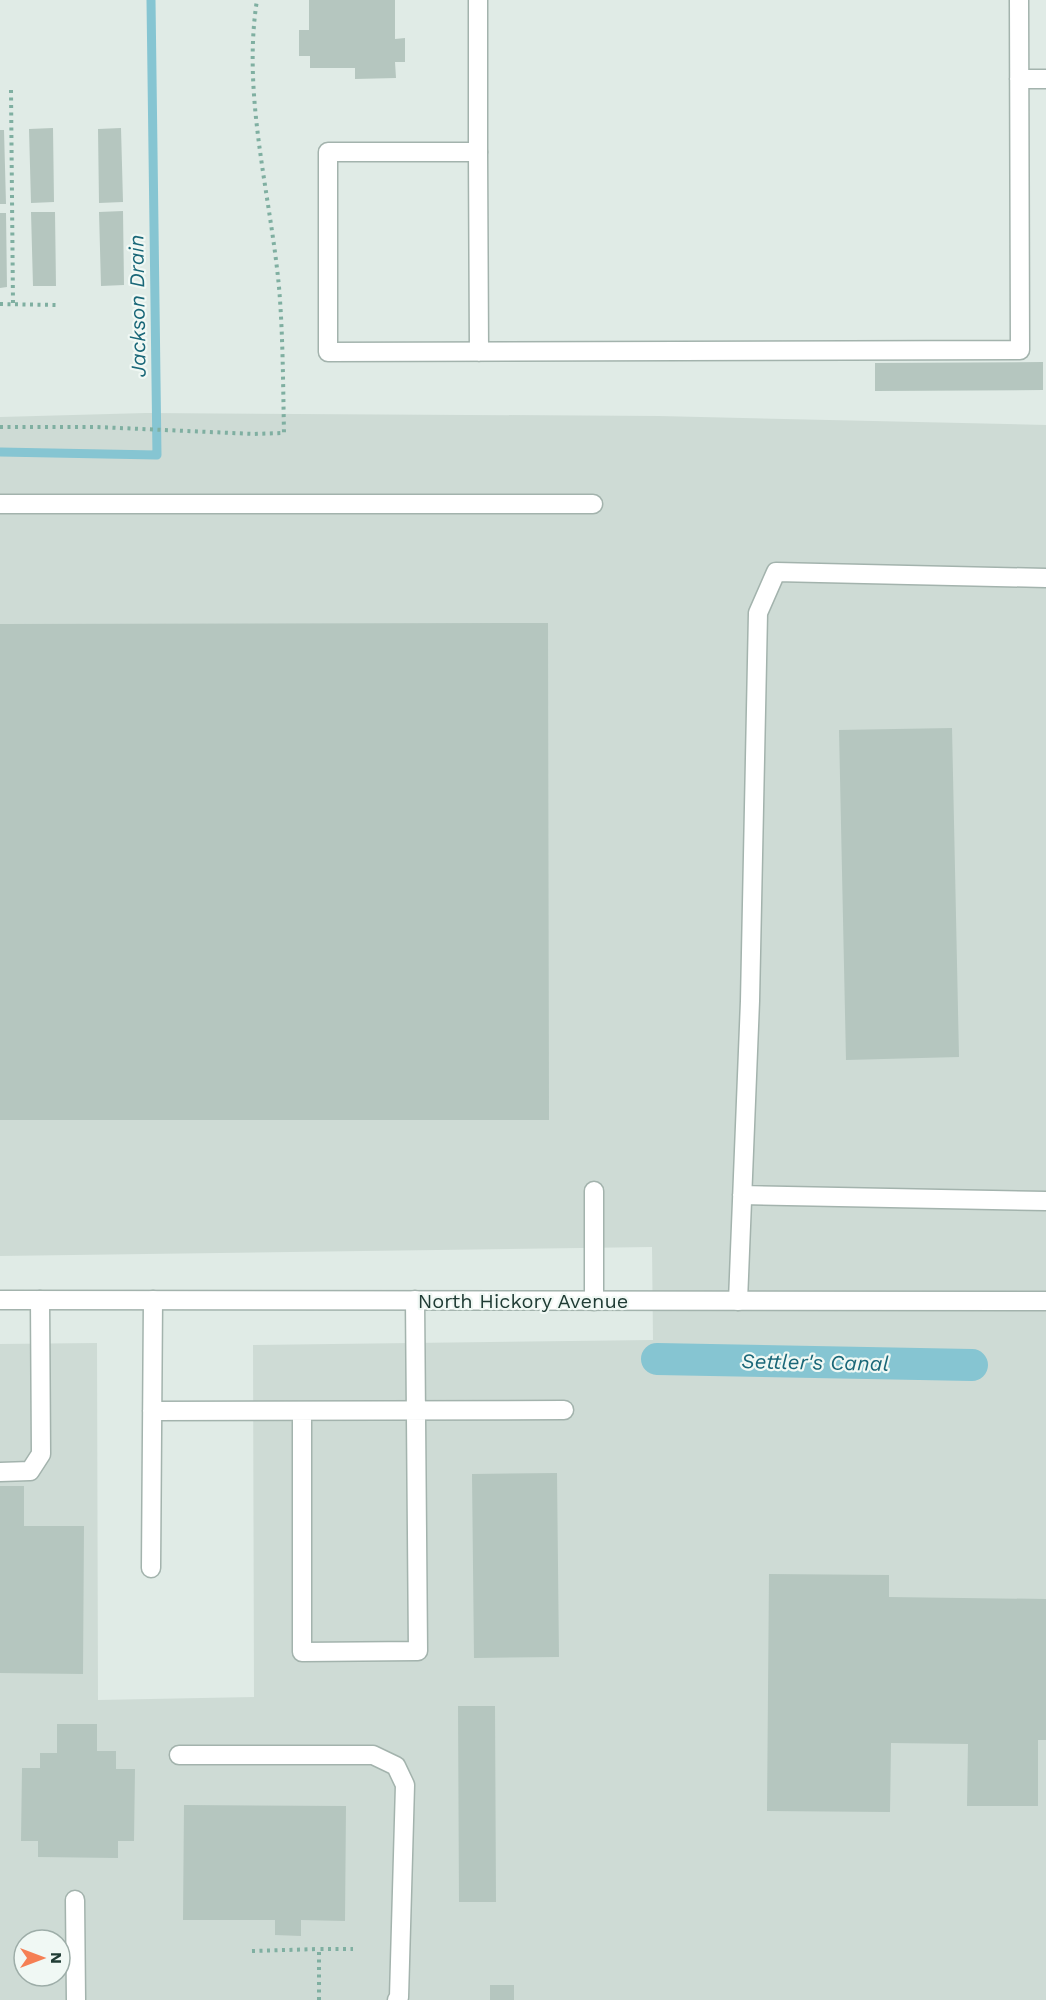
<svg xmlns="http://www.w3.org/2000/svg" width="1046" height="2000" viewBox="0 0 1046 2000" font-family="'Work Sans',sans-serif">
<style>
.built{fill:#cedbd5;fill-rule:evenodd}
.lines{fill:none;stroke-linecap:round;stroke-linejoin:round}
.stream{stroke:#86c5d2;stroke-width:9}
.canal{stroke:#86c5d2;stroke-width:32}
.building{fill:#b5c6bf}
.service-casing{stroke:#a3b3ad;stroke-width:21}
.minor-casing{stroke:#a3b3ad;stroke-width:21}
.tertiary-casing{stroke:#a3b3ad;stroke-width:21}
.path{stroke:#7fafa1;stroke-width:4;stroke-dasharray:3 4.5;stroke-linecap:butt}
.service{stroke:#fff;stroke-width:18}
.minor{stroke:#fff;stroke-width:18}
.tertiary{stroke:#fff;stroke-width:18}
.labels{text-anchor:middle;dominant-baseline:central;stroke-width:4.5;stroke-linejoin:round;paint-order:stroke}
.street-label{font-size:20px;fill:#203c35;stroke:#f0f8f4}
.water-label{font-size:21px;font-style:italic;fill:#196778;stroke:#f0f8f4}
</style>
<rect width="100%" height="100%" fill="#e0ebe6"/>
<!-- built -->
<path class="built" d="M146 413 659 416 1046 425V2000H0V1344L97 1343 98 1700 254 1697 253 1345 653 1340 652 1247 0 1256V417ZM24 1940H60V1976H24Z"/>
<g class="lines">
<!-- stream -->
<path class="stream" d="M0 452 157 455 151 0"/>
<!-- canal -->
<path class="canal" d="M657 1359 972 1365"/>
</g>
<!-- building -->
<path class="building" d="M309 0H395V39L405 38V62H395L396 78 355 79V68H310V56H299V30H309Z
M53 128 54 202 31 203 29 129Z
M121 128 123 202 99 203 98 129Z
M0 130H4L6 204H0Z
M123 211 124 285 101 286 99 212Z
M31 212H55L56 286H33Z
M0 213H6L7 287 0 288Z
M1043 362V390L875 391V363Z
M548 623 549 1120H0V624Z
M952 728 959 1057 846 1060 839 730Z
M557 1473 559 1657 474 1658 472 1474Z
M0 1486H24V1526H84L83 1674 0 1673Z
M769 1574 889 1575V1597L1046 1599V1740H1038V1806H967L968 1744 891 1743 890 1812 767 1811Z
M458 1706H495L496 1902H459Z
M57 1724H97V1751H116V1769H135L134 1841H118V1858L38 1857V1841H21L22 1768H40V1753H57Z
M184 1805 346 1806 345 1921 301 1920V1936L275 1935V1920H183Z
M490 1985H514V2000H490Z"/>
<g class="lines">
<!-- service casing -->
<g class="service-casing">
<path id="service" d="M1019 79H1046
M479 352 478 152H328V352L1020 350 1019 0
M0 504H593
M742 1195 1046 1201
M594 1301V1191
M738 1301 750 1001 758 613 776 572 1046 578
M152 1411 564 1410
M302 1411V1652L418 1651 415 1300
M0 1472 30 1471 41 1454 40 1300
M151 1568 153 1300
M179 1755H373L396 1766 405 1785 399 1997 397 2000
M75 1900 76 2000"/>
</g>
<!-- minor casing -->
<g class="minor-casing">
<path id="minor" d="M478 0V152"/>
</g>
<!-- tertiary casing -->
<g class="tertiary-casing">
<path id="tertiary" d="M0 1300 1046 1301"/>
</g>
<!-- path -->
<path class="path" d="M11 90 13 304
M0 304 59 305
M0 427H97L254 434 284 433C283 384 283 335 279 287 270 192 242 95 257 0
M252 1951 319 1949
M319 2000V1949H353"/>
<!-- service -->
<use href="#service" class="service"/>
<!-- minor -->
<use href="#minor" class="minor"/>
<!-- tertiary -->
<use href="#tertiary" class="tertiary"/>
</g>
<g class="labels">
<!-- street labels -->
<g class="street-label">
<text x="523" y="1301">North Hickory Avenue</text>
</g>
<!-- water labels -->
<g class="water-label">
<text transform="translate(137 306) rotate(-91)">Jackson Drain</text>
<text transform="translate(815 1362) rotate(1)">Settler's Canal</text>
</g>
</g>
<!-- north arrow -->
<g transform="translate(42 1958) rotate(90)"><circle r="28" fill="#f0f8f4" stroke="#9dada8" stroke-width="1.5"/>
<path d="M0-4.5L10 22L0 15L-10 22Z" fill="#f57f54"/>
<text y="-9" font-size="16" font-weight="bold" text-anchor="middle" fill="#203c35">N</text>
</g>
</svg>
